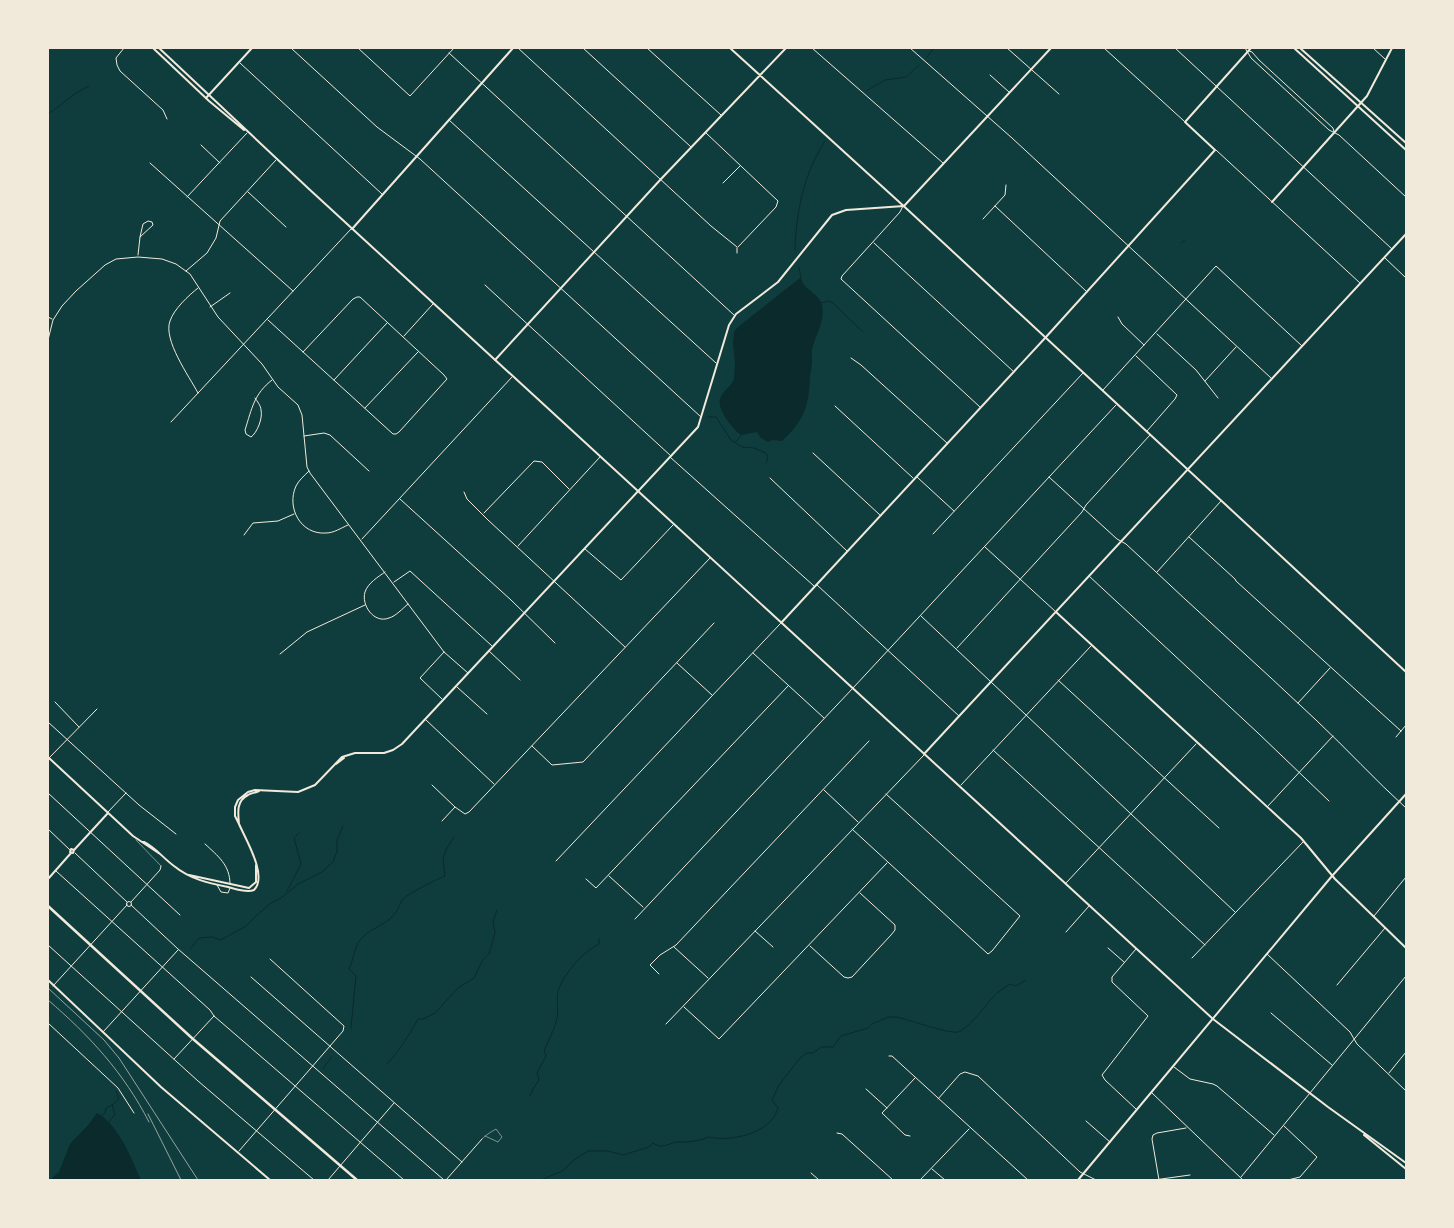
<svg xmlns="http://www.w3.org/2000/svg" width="1454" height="1228" viewBox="0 0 1454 1228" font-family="'Archivo Narrow',sans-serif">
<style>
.water{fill:#0a2a2b}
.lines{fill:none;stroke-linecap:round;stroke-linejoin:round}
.stream{stroke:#0a2a2b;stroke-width:1}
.service{stroke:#f1e9da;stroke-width:0.5}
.minor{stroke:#f1e9da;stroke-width:1}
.tertiary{stroke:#f1e9da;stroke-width:2}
.secondary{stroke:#f1e9da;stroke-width:2}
.primary{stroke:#f1e9da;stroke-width:2.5}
.rail{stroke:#97a49c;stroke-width:1}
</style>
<rect width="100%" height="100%" fill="#0f3d3e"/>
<!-- water -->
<path class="water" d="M800 278H801C803 290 819 293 822 305 825 320 817 332 813 346 811 351 812 356 812 361 812 366 811 371 810 376 809 406 804 421 782 441L772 440 768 442 761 438 757 432 741 435C733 429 717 410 720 399 722 391 731 387 734 379L735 362 733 343 734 332 738 327Z
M97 1113C119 1125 131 1158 141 1180H50L59 1172 70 1144 89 1124Z"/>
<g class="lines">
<!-- stream -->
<path class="stream" d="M927 57 934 48
M866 91 885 80 906 77 919 65
M48 114C62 105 73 93 89 86
M1181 243 1185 240
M795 250C796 212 804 173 825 141
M799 267 801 278
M821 303 828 301 833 303 863 332
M708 417H716L731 440 742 447 754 448 766 453 768 458 766 463
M736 442 741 435
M287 891 301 864 294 838 299 833
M191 948 199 938 212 937 221 940 246 926 256 916 271 903 281 898 298 884 322 872 333 862 337 851V840L343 826
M997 993 1010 984 1016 986 1026 980
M351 1028 356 976 349 969C353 961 355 946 360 940 368 930 384 925 392 917 397 913 399 906 402 900 405 895 439 878 445 876L443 858 447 848 454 837
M387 1064C400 1050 409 1035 418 1019H423L435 1013 458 988 474 978 482 961 489 954 495 933 493 922 497 910
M323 1069 332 1056
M530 1096 533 1089 539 1080 537 1073 546 1056 544 1051C548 1041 555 1029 557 1018 559 1010 556 999 558 991 564 973 583 952 599 944V939
M101 1116 105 1113 106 1108 112 1105
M109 1122 115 1114 112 1105 119 1099 116 1091
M541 1180 562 1171 574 1160 588 1151H608L623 1155 649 1147 653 1143C656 1145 658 1146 661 1146 667 1146 671 1143 676 1142 686 1142 698 1142 708 1137 730 1142 771 1134 778 1108L772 1100 779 1085 800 1058 807 1053H813L821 1047H833L841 1036 868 1028 872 1024 888 1017H897C909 1020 949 1034 958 1032 970 1028 986 1004 995 995"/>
<!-- service -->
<path class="service" d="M136 840 161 866
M482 1139C487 1134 491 1132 496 1129L502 1137 498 1142 485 1136"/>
<!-- minor -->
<path class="minor" d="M124 48 116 58 117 65 120 71 163 110 167 119
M291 48 377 127 420 159 701 417
M358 48 410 96 454 48
M518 48 711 226 737 247
M583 48 691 147
M647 48 721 115
M812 48 943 163
M910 48 1012 138 1271 378
M1007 48 1059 94
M1104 48 1184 121
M1175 48 1392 249
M1245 48 1251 58 1329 130 1339 135 1406 197
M1373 48 1385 59
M1249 51 1252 52 1259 60 1333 128 1334 132
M449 53 734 315
M240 63 382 194
M990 75 1009 92
M449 120 716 363
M706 133 778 201 776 207 738 247
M201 145 220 163
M1216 150 1360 283
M150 163 293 291
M723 183 740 166
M248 192 286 227
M187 197 247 133
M903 206 900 212 842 276 841 279 980 407
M995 206 1086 291
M983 219 1005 195 1006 185
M874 243 1014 372
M737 253V248
M138 255 140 237 153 225 152 222 148 221 143 224 140 237
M1385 258 1406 278
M186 271 207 253 216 238 220 221 276 160
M485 285 671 456
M198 288C188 296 174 309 170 321 163 340 189 376 198 393
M210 307 230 293
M48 317 52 319
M1118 317 1122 324 1144 345
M268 320 393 434H396L399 432 447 379 444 375 360 297H357L353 299 303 352
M1157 334 1196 370 1218 398
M404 336 433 304
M48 340 53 320 62 306 76 291 105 265 116 259 138 257 162 259 176 264 190 274 218 317 262 364 278 387 298 405 302 415 307 467 310 473 444 652 468 673
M1136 356 1177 395 1175 399 1147 431
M851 358 861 365 947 443
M334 380 387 323
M1205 381 1236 347
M1103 390 1216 266 1302 346
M255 398C257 401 261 406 261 410 263 418 257 433 251 437L246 434 245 430C252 408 254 394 272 380
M835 406 913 478
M365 408 418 352
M171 422 351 229
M304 436 324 433 330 435 369 471
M813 453 880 515
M670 457 814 586
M309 471C304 476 299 480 296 486 286 508 301 535 326 533 334 533 341 528 348 525
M917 477 954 511
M1049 477 1117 539 1126 544 1140 557C1198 612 1258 665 1316 720 1347 749 1375 780 1406 808
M770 478 847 551
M464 492 467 499 488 520 625 647
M400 499 511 600 555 643
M484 513 534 461 542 462 569 489
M933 534 1083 373
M244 535 253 523 278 521 294 514
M1189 537 1235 579 1236 581 1401 731
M362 539 512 377
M518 546 600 457
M985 547 1056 612
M585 549 621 580 673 525
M385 572C378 577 368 583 365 592 361 605 374 624 389 618 396 616 402 609 408 604
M1157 572 1221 501
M1089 576 1258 733 1329 801
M394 582 410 571 492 646
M817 585 959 716
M921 616 1235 912
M957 648 1082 512 1086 505 1150 435
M489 651 520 680
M753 653 824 718
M280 654 307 632 365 605
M677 663 712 695
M1058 680 1219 828
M457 687 487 714
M442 699 420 678 444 652
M55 702 79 727
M1298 703 1330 668
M426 720 494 784
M48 722 139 805 176 834
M1396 737 1406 725
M532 746 552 765 583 762 714 623
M993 750 1205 945
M48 757 49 758 97 709
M432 785 455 807
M961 785 1091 646
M824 790 858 822
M48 793 180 915
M1268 806 1333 736
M108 812 126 793
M442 821 455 807 465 814 469 812 710 558
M48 829 70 850
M852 829 988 954 992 951 1020 916 886 794
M205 844C218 856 230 865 230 884
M75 853 127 902
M556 861 780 624
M56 871 210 1010 214 1016 404 1180
M609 876 643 907
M586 879 596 888 788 686
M1066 883 1196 744
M217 885 221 892 228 893 230 888
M126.5 904a2.5 2.5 0 1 1 5 0a2.5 2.5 0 1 1-5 0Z
M131 902 160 870 161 866
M131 905 178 949 444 1180
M1374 916 1406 877
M635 919 853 688 1116 405
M755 931 773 947
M1066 932 1089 906
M48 945 198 1081 314 1180
M810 946 844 977 848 978 852 977 891 935 895 930V925L860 893
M674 947 708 978
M1108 948 1124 962
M1136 949 1112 977V982L1148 1016 1102 1075 1105 1080 1136 1109
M1267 954 1350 1032 1357 1044 1406 1091
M1192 958 1303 842
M659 974 650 965 660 955 676 945 869 741
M251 977 462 1162
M1337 985 1385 928
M53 986 127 905
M684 1007 719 1039 887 863
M1271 1013 1332 1065
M48 1023 118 1088 134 1113
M666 1024 924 755
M103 1032 178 950
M889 1056H892L1028 1180
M174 1059 214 1016
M1174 1067 1190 1079 1213 1084 1217 1086 1274 1135
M1389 1073 1406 1052
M866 1089 887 1108
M1152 1093 1243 1180
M938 1099 960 1074 965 1072 978 1076 1080 1172 1096 1180
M1086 1121 1110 1142
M1284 1126 1317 1157 1300 1177 1288 1180
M837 1133 842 1134 893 1180
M910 1136 905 1135 882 1113 915 1078
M239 1151 343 1031 344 1026 270 959
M932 1169 945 1180
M811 1173 819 1180
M1241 1177 1406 976
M328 1180 394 1103
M446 1180 482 1139
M686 1180H687
M920 1180 969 1129
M1154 1180 1190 1175
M1159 1180 1152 1139 1153 1135 1157 1133 1186 1128"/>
<!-- tertiary -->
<path class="tertiary" d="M730 48 908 210 1406 672
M206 98 252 48
M1272 202 1367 96 1392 48
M352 229 513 48
M495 360 661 179 786 48
M1056 612 1301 838 1335 879 1406 948
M781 623 1046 337 1215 150 1185 122 1251 48
M48 760 49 758 133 836 160 854
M336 764 344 758
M239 824C238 813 236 801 248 795 251 793 255 793 259 791
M142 842H144C156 848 163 858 174 866 190 879 208 883 228 887 236 889 246 893 254 890 268 876 246 840 239 824L235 816V807L238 800 248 792 255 790 298 792 315 785 342 757 355 753H384L393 750 402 744 698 427 729 325 736 314 778 282 832 215 846 210 904 206 1051 48
M71 849 74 850 73 853 70 852Z
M74 850 108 813
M189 875 249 888 256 882V865
M48 879 71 853
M1078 1180 1332 876 1406 794"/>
<!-- secondary -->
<path class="secondary" d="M153 48 209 101 244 130
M159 48 309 189 1213 1019 1328 1107 1406 1163
M1294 48 1406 150
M1300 48 1406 143
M924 754 1406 234
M48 980 161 1087 270 1180
M1364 1135 1406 1169"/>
<!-- primary -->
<path class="primary" d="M48 906 193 1039 357 1180"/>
<!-- rail -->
<path class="rail" d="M48 988 104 1040 119 1058 198 1180
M48 1000C89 1035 124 1073 149 1122
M148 1114 181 1180"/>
</g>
<!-- border -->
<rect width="1454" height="1228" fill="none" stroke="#f1e9da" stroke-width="98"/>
</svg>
